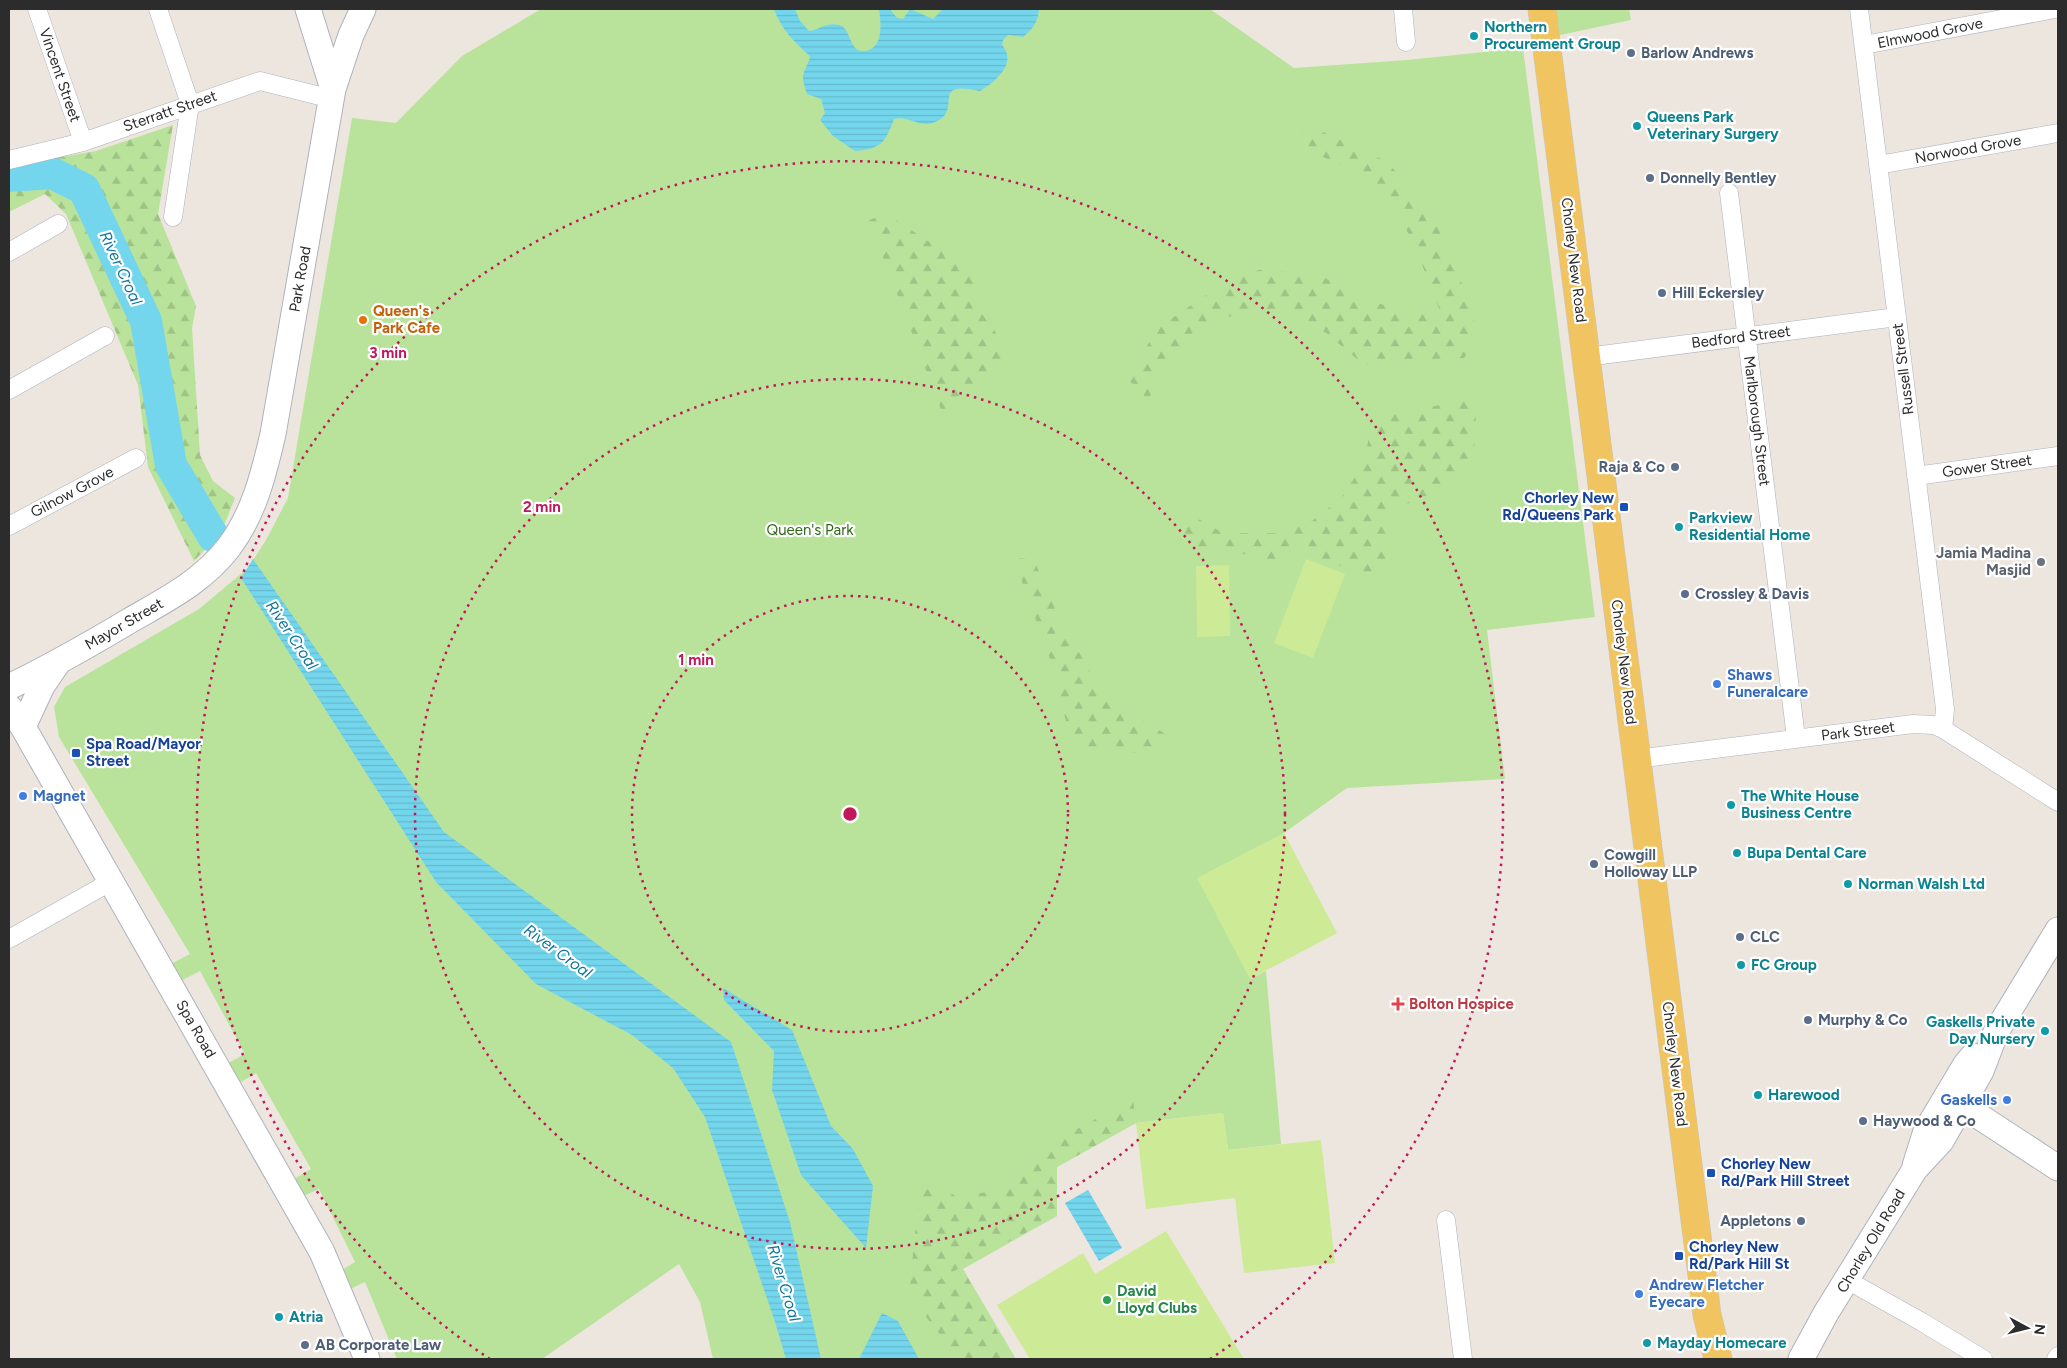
<svg xmlns="http://www.w3.org/2000/svg" width="2067" height="1368" viewBox="0 0 2067 1368" font-family="Figtree,sans-serif">
<style>
.green{fill:#b9e39b}
.forest{fill:url(#forest-firs)}
.pitch{fill:#cdea97}
.water{fill:url(#water-rules)}
.lines{fill:none;stroke-linecap:round;stroke-linejoin:round}
.river{stroke:#73d6ed;stroke-width:32}
.street-casing{stroke:#aeb2bc;stroke-width:19}
.secondary-casing{stroke:#aeb2bc;stroke-width:27}
.primary-casing{stroke:#c8c8c8;stroke-width:29}
.street{stroke:#fff;stroke-width:18}
.secondary{stroke:#fff;stroke-width:25}
.primary{stroke:#efc461;stroke-width:28}
.ring{fill:none;stroke:#c2185b;stroke-width:2.5;stroke-dasharray:2.5 5}
.culture-dot{fill:#0f9aa8;stroke:#fff;stroke-width:2}
.service-dot{fill:#5c6f8a;stroke:#fff;stroke-width:2}
.food-dot{fill:#e8710a;stroke:#fff;stroke-width:2}
.transit-dot{fill:#1a4fb4;stroke:#fff;stroke-width:2}
.worship-dot{fill:#6b7280;stroke:#fff;stroke-width:2}
.shop-dot{fill:#3f7fe0;stroke:#fff;stroke-width:2}
.health-dot{fill:#e0444e;stroke:#fff;stroke-width:2}
.leisure-dot{fill:#2e9e5b;stroke:#fff;stroke-width:2}
.labels{text-anchor:middle;dominant-baseline:central;stroke-width:4.5;stroke-linejoin:round;paint-order:stroke}
.culture-label{font-size:15px;font-weight:bold;fill:#0d838f;stroke:#fff;text-anchor:start}
.street-label{font-size:15px;fill:#2c2c2c;stroke:#fff}
.service-label{font-size:15px;font-weight:bold;fill:#4e5e75;stroke:#fff;text-anchor:start}
.food-label{font-size:15px;font-weight:bold;fill:#c56008;stroke:#fff;text-anchor:start}
.transit-label{font-size:15px;font-weight:bold;fill:#164399;stroke:#fff;text-anchor:start}
.park-label{font-size:15px;fill:#31691b;stroke:#fff}
.worship-label{font-size:15px;font-weight:bold;fill:#5b616d;stroke:#fff;text-anchor:end}
.shop-label{font-size:15px;font-weight:bold;fill:#366cbe;stroke:#fff;text-anchor:start}
.health-label{font-size:15px;font-weight:bold;fill:#be3a42;stroke:#fff;text-anchor:start}
.leisure-label{font-size:15px;font-weight:bold;fill:#27864d;stroke:#fff;text-anchor:start}
.water-label{font-size:16px;font-style:italic;fill:#0f769c;stroke:#fff}
.centre{fill:#c2185b;stroke:#fff;stroke-width:2.5}
.ring-label{font-size:15px;text-anchor:middle;font-weight:bold;fill:#c2185b;stroke:#fff;stroke-width:4.5;stroke-linejoin:round;paint-order:stroke}
</style>
<defs>
<pattern id="forest-firs" width="22" height="20" patternUnits="userSpaceOnUse" patternTransform="scale(1.25)"><rect width="22" height="20" fill="#b9e39b"/><path d="M5 1l3.5 6h-7zM16 11l3.5 6h-7z" fill="#9fc386"/></pattern>
<pattern id="water-rules" width="6" height="5" patternUnits="userSpaceOnUse" patternTransform="scale(1.25)"><rect width="6" height="5" fill="#73d6ed"/><path d="M0 2.5h6" fill="none" stroke="#64b8cb"/></pattern>
</defs>
<rect width="100%" height="100%" fill="#ede6de"/>
<!-- green -->
<path class="green" d="M541 9H1210L1294 68 1407 60 1523 48 1595 617 1487 630 1505 779 1347 788 1284 833 1250 979 1266 971 1281 1144 1228 1150 1223 1113 1136 1123 1057 1167V1216L963 1269 1016 1359H713L700 1302 679 1264 542 1359H397L365 1282 340 1294 332 1276 355 1262 319 1189 292 1201 284 1185 311 1169 256 1073 233 1087 223 1066 245 1054 200 971 171 986 161 969 190 954 59 737 54 707 65 687 199 609 248 568 266 540 288 498 352 118 396 123 462 56Z
M1542 9H1629L1631 20 1546 38Z"/>
<!-- forest -->
<path class="forest" d="M1306 124 1388 162 1437 225 1470 303 1478 338 1464 358 1405 360 1364 365 1326 333 1285 312 1227 317 1189 335 1162 373 1148 400 1125 376 1162 325 1227 281 1262 269 1321 276 1363 297 1402 312 1442 316 1414 244 1385 191 1339 164 1298 146Z
M173 125 158 214 196 306 192 328 200 455 213 481 235 498 221 533 194 561 148 467 138 385 66 214 45 194 9 212V166L96 151Z
M887 214 979 275 975 304 996 333 1005 359 975 384 959 410 943 415 869 220Z
M1464 400 1476 413 1474 456 1447 488 1389 511 1387 531 1388 557 1373 578 1298 550 1272 563 1241 553 1188 549 1181 509 1223 533H1274L1312 521 1341 498 1364 464 1372 419Z
M1013 557 1034 560 1059 618 1105 697 1167 735 1155 757 1126 751 1074 747 1064 714 1059 684Z
M1133 1099 1136 1123 1057 1167V1216L926 1286 963 1269 1012 1359H959L909 1295 921 1172 958 1198 995 1190 1036 1151Z"/>
<!-- pitch -->
<path class="pitch" d="M1306 559 1345 574 1313 658 1274 643Z
M1229 565 1230 636 1197 637 1196 566Z
M1284 833 1337 933 1250 979 1197 878Z
M1223 1113 1228 1150 1321 1140 1335 1263 1244 1273 1235 1198 1146 1209 1136 1123Z
M1166 1231 1244 1359H1030L997 1305 1083 1253 1095 1274Z"/>
<!-- water -->
<path class="water" d="M774 9H795L800 21 809 31C819 30 827 22 839 25 852 28 848 52 864 51 884 49 881 23 879 9H890L897 18 903 19 910 9 933 19 943 9H1039C1038 22 1033 29 1023 37L1008 35 1003 40 1002 45C1018 63 995 82 980 91 930 80 961 108 939 120 921 131 910 115 894 119 885 142 882 149 855 151L833 136 820 120 825 113 821 99 807 94C805 87 801 79 804 72 806 66 809 63 810 56 794 42 781 29 774 9Z
M253 559 444 832 731 1042 790 1222 821 1359H786L775 1322 705 1117 673 1068 632 1035 536 984 436 882 241 578Z
M723 988 792 1030 831 1126 853 1149 873 1186 866 1248 801 1175 772 1090 774 1051 724 1000Z
M1088 1190 1122 1248 1099 1261 1065 1203Z
M882 1313 898 1321 919 1359H859Z"/>
<g class="lines">
<!-- river -->
<path class="river" d="M9 176 52 173 84 189 146 321 171 465 213 536"/>
<!-- street casing -->
<g class="street-casing">
<path id="street" d="M37 9 83 142
M158 9 190 104 173 217
M1403 9 1406 42
M1859 9 1945 709 1943 729
M1864 45 2055 9
M9 160 83 142 260 81 332 99
M1878 165 2058 133
M1729 193 1796 738
M9 252 58 224
M1586 357 1897 317
M9 390 105 336
M1916 476 2058 456
M9 526 136 458
M1636 759 1913 724 1933 725 1943 729 2058 802
M9 939 112 881
M1446 1220 1463 1359
M1847 1280 1922 1322 1983 1359
M2056 1359 2058 1356"/>
</g>
<!-- secondary casing -->
<g class="secondary-casing">
<path id="secondary" d="M308 9 333 89
M9 687C50 667 89 645 129 621 167 599 202 582 229 547 254 514 264 473 273 434L333 89 351 35 363 9
M9 707 23 727 322 1252 367 1359
M23 727 42 686 57 664
M1946 1108 1961 1107 1974 1113 2058 1168
M1915 1166 1926 1131 1966 1064 1973 1056
M1801 1359 1826 1313 1915 1169 1941 1141 1981 1071 1996 1032 2058 930"/>
</g>
<!-- primary casing -->
<g class="primary-casing">
<path id="primary" d="M1542 9 1707 1315 1718 1359"/>
</g>
<!-- street -->
<use href="#street" class="street"/>
<!-- secondary -->
<use href="#secondary" class="secondary"/>
<!-- primary -->
<use href="#primary" class="primary"/>
</g>
<!-- distance rings -->
<g class="ring">
<circle cx="850" cy="814" r="218"/>
<circle cx="850" cy="814" r="435"/>
<path d="M490 1359A653 653 0 1 1 1210 1359"/>
</g>
<!-- markers -->
<g class="culture-dot">
<circle cx="1474" cy="36" r="5"/>
<circle cx="1637" cy="126" r="5"/>
<circle cx="1679" cy="527" r="5"/>
<circle cx="1731" cy="805" r="5"/>
<circle cx="1737" cy="853" r="5"/>
<circle cx="1848" cy="884" r="5"/>
<circle cx="1741" cy="965" r="5"/>
<circle cx="2045" cy="1031" r="5"/>
<circle cx="1758" cy="1095" r="5"/>
<circle cx="279" cy="1317" r="5"/>
<circle cx="1647" cy="1343" r="5"/>
</g>
<g class="service-dot">
<circle cx="1631" cy="53" r="5"/>
<circle cx="1650" cy="178" r="5"/>
<circle cx="1662" cy="293" r="5"/>
<circle cx="1675" cy="467" r="5"/>
<circle cx="1685" cy="594" r="5"/>
<circle cx="1594" cy="864" r="5"/>
<circle cx="1740" cy="937" r="5"/>
<circle cx="1808" cy="1020" r="5"/>
<circle cx="1863" cy="1121" r="5"/>
<circle cx="1801" cy="1221" r="5"/>
<circle cx="305" cy="1345" r="5"/>
</g>
<circle class="food-dot" cx="363" cy="320" r="5"/>
<g class="transit-dot">
<rect x="1619" y="502" width="10" height="10" rx="2.5"/>
<rect x="71" y="748" width="10" height="10" rx="2.5"/>
<rect x="1706" y="1168" width="10" height="10" rx="2.5"/>
<rect x="1674" y="1251" width="10" height="10" rx="2.5"/>
</g>
<circle class="worship-dot" cx="2041" cy="562" r="5"/>
<g class="shop-dot">
<circle cx="1717" cy="684" r="5"/>
<circle cx="23" cy="796" r="5"/>
<circle cx="2007" cy="1100" r="5"/>
<circle cx="1639" cy="1294" r="5"/>
</g>
<path class="health-dot" d="M1395.5 996.5h5v5h5v5h-5v5h-5v-5h-5v-5h5z"/>
<circle class="leisure-dot" cx="1107" cy="1300" r="5"/>
<g class="labels">
<!-- culture labels -->
<g class="culture-label">
<text x="1484" y="27">Northern<tspan x="1484" dy="17">Procurement Group</tspan></text>
<text x="1647" y="117">Queens Park<tspan x="1647" dy="17">Veterinary Surgery</tspan></text>
<text x="1689" y="518">Parkview<tspan x="1689" dy="17">Residential Home</tspan></text>
<text x="1741" y="796">The White House<tspan x="1741" dy="17">Business Centre</tspan></text>
<text x="1747" y="853">Bupa Dental Care</text>
<text x="1858" y="884">Norman Walsh Ltd</text>
<text x="1751" y="965">FC Group</text>
<text x="2035" y="1022" text-anchor="end">Gaskells Private<tspan x="2035" dy="17">Day Nursery</tspan></text>
<text x="1768" y="1095">Harewood</text>
<text x="289" y="1317">Atria</text>
<text x="1657" y="1343">Mayday Homecare</text>
</g>
<!-- street labels -->
<g class="street-label">
<text transform="translate(1930 33) rotate(-11)">Elmwood Grove</text>
<text transform="translate(60 75) rotate(71)">Vincent Street</text>
<text transform="translate(170 111) rotate(-19)">Sterratt Street</text>
<text transform="translate(1968 149) rotate(-10)">Norwood Grove</text>
<text transform="translate(1574 260) rotate(83)">Chorley New Road</text>
<text transform="translate(300 279) rotate(-80)">Park Road</text>
<text transform="translate(1741 337) rotate(-7)">Bedford Street</text>
<text transform="translate(1903 369) rotate(-97)">Russell Street</text>
<text transform="translate(1757 421) rotate(83)">Marlborough Street</text>
<text transform="translate(1987 466) rotate(-8)">Gower Street</text>
<text transform="translate(72 492) rotate(-28)">Gilnow Grove</text>
<text transform="translate(124 624) rotate(-30)">Mayor Street</text>
<text transform="translate(1624 662) rotate(83)">Chorley New Road</text>
<text transform="translate(1858 731) rotate(-7)">Park Street</text>
<text transform="translate(196 1029) rotate(60)">Spa Road</text>
<text transform="translate(1675 1064) rotate(83)">Chorley New Road</text>
<text transform="translate(1871 1241) rotate(-59)">Chorley Old Road</text>
</g>
<!-- service labels -->
<g class="service-label">
<text x="1641" y="53">Barlow Andrews</text>
<text x="1660" y="178">Donnelly Bentley</text>
<text x="1672" y="293">Hill Eckersley</text>
<text x="1665" y="467" text-anchor="end">Raja &amp; Co</text>
<text x="1695" y="594">Crossley &amp; Davis</text>
<text x="1604" y="855">Cowgill<tspan x="1604" dy="17">Holloway LLP</tspan></text>
<text x="1750" y="937">CLC</text>
<text x="1818" y="1020">Murphy &amp; Co</text>
<text x="1873" y="1121">Haywood &amp; Co</text>
<text x="1791" y="1221" text-anchor="end">Appletons</text>
<text x="315" y="1345">AB Corporate Law</text>
</g>
<!-- food labels -->
<g class="food-label">
<text x="373" y="311">Queen's<tspan x="373" dy="17">Park Cafe</tspan></text>
</g>
<!-- transit labels -->
<g class="transit-label">
<text x="1614" y="498" text-anchor="end">Chorley New<tspan x="1614" dy="17">Rd/Queens Park</tspan></text>
<text x="86" y="744">Spa Road/Mayor<tspan x="86" dy="17">Street</tspan></text>
<text x="1721" y="1164">Chorley New<tspan x="1721" dy="17">Rd/Park Hill Street</tspan></text>
<text x="1689" y="1247">Chorley New<tspan x="1689" dy="17">Rd/Park Hill St</tspan></text>
</g>
<!-- park labels -->
<g class="park-label">
<text x="810" y="530">Queen's Park</text>
</g>
<!-- worship labels -->
<g class="worship-label">
<text x="2031" y="553">Jamia Madina<tspan x="2031" dy="17">Masjid</tspan></text>
</g>
<!-- shop labels -->
<g class="shop-label">
<text x="1727" y="675">Shaws<tspan x="1727" dy="17">Funeralcare</tspan></text>
<text x="33" y="796">Magnet</text>
<text x="1997" y="1100" text-anchor="end">Gaskells</text>
<text x="1649" y="1285">Andrew Fletcher<tspan x="1649" dy="17">Eyecare</tspan></text>
</g>
<!-- health labels -->
<g class="health-label">
<text x="1409" y="1004">Bolton Hospice</text>
</g>
<!-- leisure labels -->
<g class="leisure-label">
<text x="1117" y="1291">David<tspan x="1117" dy="17">Lloyd Clubs</tspan></text>
</g>
<!-- water labels -->
<g class="water-label">
<text transform="translate(121 268) rotate(65)">River Croal</text>
<text transform="translate(292 635) rotate(56)">River Croal</text>
<text transform="translate(558 951) rotate(36)">River Croal</text>
<text transform="translate(784 1283) rotate(73)">River Croal</text>
</g>
</g>
<circle cx="850" cy="814" r="8" class="centre"/>
<g class="ring-label">
<text x="388" y="358">3 min</text>
<text x="542" y="512">2 min</text>
<text x="696" y="665">1 min</text>
</g>
<!-- border -->
<rect width="2067" height="1368" fill="none" stroke="#2c2c2c" stroke-width="20"/>
<!-- north arrow -->
<g transform="translate(2027 1328) rotate(97)" stroke="#ffffff" stroke-width="4" paint-order="stroke">
<path d="M0-4L9 19L0 12L-9 19Z" fill="#2c2c2c"/>
<text y="-8" font-size="14" font-weight="bold" text-anchor="middle" fill="#2c2c2c">N</text>
</g>
</svg>
